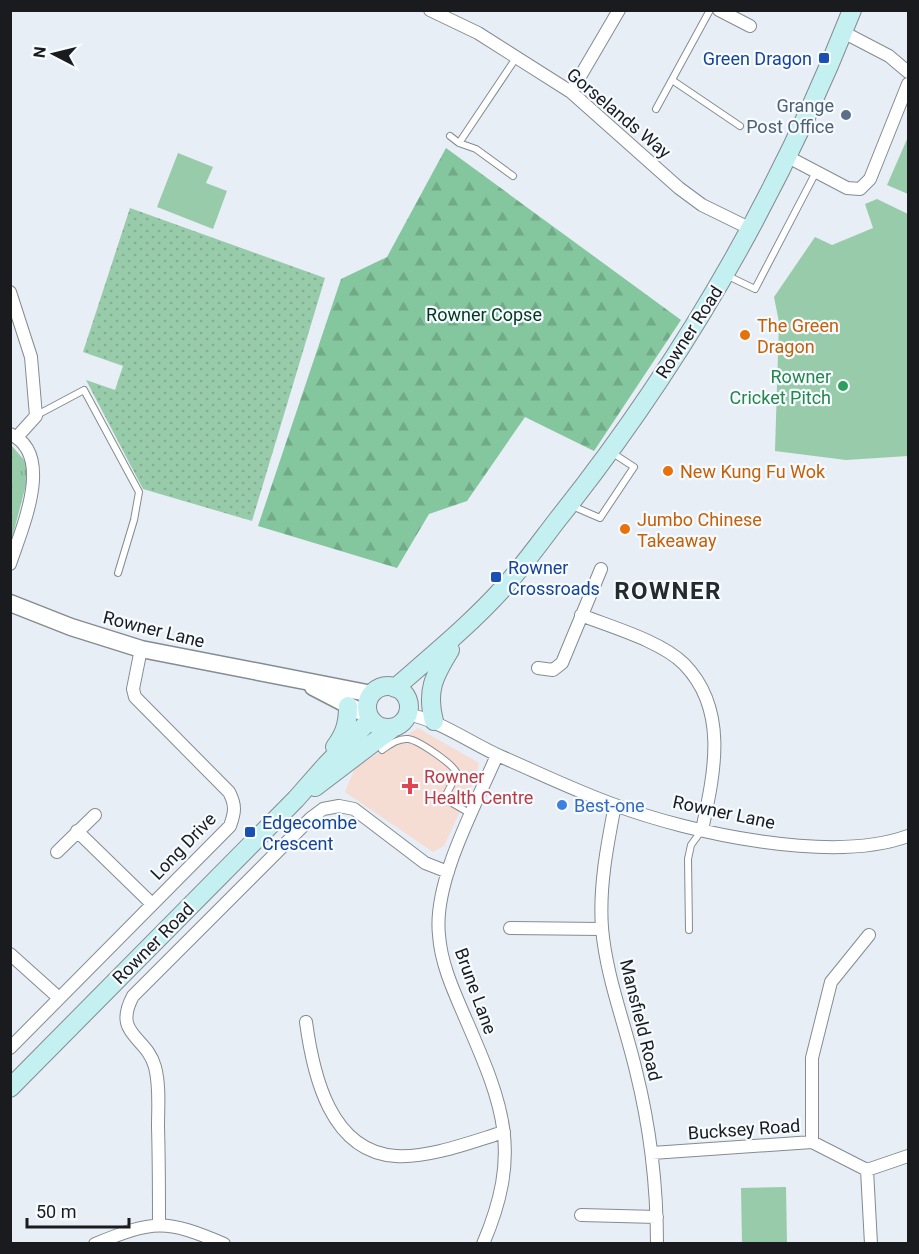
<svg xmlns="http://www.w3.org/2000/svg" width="919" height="1254" viewBox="0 0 919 1254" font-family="Roboto,sans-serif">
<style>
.medical{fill:#f5ddd4}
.grass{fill:url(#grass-tufts)}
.forest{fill:url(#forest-firs)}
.park{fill:#98cbaa}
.garden{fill:url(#garden-dots)}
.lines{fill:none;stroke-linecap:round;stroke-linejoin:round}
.service-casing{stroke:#858b92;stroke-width:8}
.minor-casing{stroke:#858b92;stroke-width:14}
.tertiary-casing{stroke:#858b92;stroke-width:19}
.secondary-casing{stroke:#858b92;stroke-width:20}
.service{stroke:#fff;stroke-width:6}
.minor{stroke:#fff;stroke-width:12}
.tertiary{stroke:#fff;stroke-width:16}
.secondary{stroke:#c4f0f2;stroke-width:18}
.transit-dot{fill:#1a4fb4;stroke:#f6fbff;stroke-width:2}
.service-dot{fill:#5c6f8a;stroke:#f6fbff;stroke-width:2}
.food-dot{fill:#e8710a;stroke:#f6fbff;stroke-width:2}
.leisure-dot{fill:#2e9e5b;stroke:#f6fbff;stroke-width:2}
.health-dot{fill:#e0444e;stroke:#f6fbff;stroke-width:2}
.shop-dot{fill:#3f7fe0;stroke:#f6fbff;stroke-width:2}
.labels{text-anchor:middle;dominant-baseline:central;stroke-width:4.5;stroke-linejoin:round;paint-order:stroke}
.transit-label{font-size:18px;fill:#164399;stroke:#f6fbff;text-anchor:start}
.service-label{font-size:18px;fill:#4e5e75;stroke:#f6fbff;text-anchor:end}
.street-label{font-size:18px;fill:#191b1e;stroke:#f6fbff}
.park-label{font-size:18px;fill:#00381d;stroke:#f6fbff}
.food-label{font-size:18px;fill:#c56008;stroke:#f6fbff;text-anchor:start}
.leisure-label{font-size:18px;fill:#27864d;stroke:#f6fbff;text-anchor:end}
.health-label{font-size:18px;fill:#be3a42;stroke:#f6fbff;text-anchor:start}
.shop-label{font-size:18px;fill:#366cbe;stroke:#f6fbff;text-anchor:start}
.district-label{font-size:24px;font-weight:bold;letter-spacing:1.5px;fill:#252a2f;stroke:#f6fbff}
</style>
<defs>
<pattern id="grass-tufts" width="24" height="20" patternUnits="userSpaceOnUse" patternTransform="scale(1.5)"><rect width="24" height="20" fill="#98cbaa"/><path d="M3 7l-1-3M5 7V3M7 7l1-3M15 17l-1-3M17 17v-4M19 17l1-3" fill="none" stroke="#82ae92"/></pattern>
<pattern id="forest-firs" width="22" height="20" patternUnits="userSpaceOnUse" patternTransform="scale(1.5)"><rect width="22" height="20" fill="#84c69d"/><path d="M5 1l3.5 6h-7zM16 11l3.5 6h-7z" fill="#71aa87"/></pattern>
<pattern id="garden-dots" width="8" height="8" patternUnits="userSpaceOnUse" patternTransform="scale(1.5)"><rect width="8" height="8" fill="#98cbaa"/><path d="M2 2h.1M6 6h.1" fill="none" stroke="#82ae92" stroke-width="1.8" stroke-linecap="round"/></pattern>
</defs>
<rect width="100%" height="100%" fill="#e7eef5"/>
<!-- medical -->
<path class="medical" d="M418 728 479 763 475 779 444 846 433 852 345 792 355 768Z"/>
<!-- grass -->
<path class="grass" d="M11 445 26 462 28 477 11 542Z"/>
<!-- forest -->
<path class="forest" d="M446 148 681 320 594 451 525 417 467 501 429 514 397 568 258 526 341 279 387 257Z"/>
<!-- park -->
<path class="park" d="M908 137V194L887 185Z
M178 153 213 167 206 183 227 191 213 229 157 207Z
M877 199 908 214V456L846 460 775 451 779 322 774 297 815 237 832 245 873 228 865 204Z
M786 1187 787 1243H742L741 1188Z"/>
<!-- garden -->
<path class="garden" d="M130 208 325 278 252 521 143 489 86 380 115 390 123 366 83 352Z"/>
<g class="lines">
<!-- service casing -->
<g class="service-casing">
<path id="service" d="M672 80 740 126
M656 109 710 10
M450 136 459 143 476 149 513 176
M459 143 516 58
M726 275 755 289 816 172
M37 415 84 390 139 492 134 520 118 573
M570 505 600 518 634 467 611 452
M382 750C389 745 398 738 408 739 418 740 455 765 457 774L447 793V800L471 814
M689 930 688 859 691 845 702 830"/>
</g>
<!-- minor casing -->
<g class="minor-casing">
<path id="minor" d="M430 10 478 33 571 92 679 188 702 205 751 229
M719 10 750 26
M843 32 889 56 908 72
M571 92 619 10
M788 157 847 188 860 189 870 179 908 84
M10 292 31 357 36 416 17 437
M10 434C56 454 21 530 10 564
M581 615C611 627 661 641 684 664 729 710 714 774 702 830
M538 668 553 670 562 663 601 569
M407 714C442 721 470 743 502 757 539 773 576 791 615 805 690 833 832 864 908 836
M615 805C607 846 599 887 602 928 606 976 625 1024 636 1071 650 1127 657 1186 657 1244
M77 831 152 904
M57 852 95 815
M510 928 602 929
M10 954 59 998
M306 1022C313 1074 330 1152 396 1156 430 1158 471 1142 504 1132
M10 1048 230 826C235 812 236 805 229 792L135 697 133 689 141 649
M812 1142V1058L831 982 869 935
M652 1153 812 1142 867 1170 871 1244
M867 1170 908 1156
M581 1215 657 1217
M159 1224C159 1191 159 1159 158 1127 158 1108 160 1086 155 1067 147 1036 112 1035 133 996L311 818 323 809 339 806 354 809 425 863 448 872
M95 1244C154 1220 165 1219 224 1244
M483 1244C522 1153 504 1107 467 1022 455 994 441 965 439 935 433 881 476 805 497 755"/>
</g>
<!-- tertiary casing -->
<g class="tertiary-casing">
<path id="tertiary" d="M10 603 71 627 141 649 372 694
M313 687 369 716"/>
</g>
<!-- secondary casing -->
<g class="secondary-casing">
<path id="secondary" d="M367 707a21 21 0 1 1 42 0a21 21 0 1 1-42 0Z
M395 688C433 655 472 623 505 586 524 565 541 541 558 519 681 365 779 194 852 10
M434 721C426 691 434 676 450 650
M335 747C345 734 348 723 348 706
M315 787 394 727
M10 1088 296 799 326 765 371 719"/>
</g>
<!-- service -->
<use href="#service" class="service"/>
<!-- minor -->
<use href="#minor" class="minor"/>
<!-- tertiary -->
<use href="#tertiary" class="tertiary"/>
<!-- secondary -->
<use href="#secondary" class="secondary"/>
</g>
<!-- markers -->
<g class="transit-dot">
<rect x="818" y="52" width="12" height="12" rx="3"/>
<rect x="490" y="571" width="12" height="12" rx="3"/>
<rect x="244" y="826" width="12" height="12" rx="3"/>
</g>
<circle class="service-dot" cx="846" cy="115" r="6"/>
<g class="food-dot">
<circle cx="745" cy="335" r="6"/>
<circle cx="668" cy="471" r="6"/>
<circle cx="625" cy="529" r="6"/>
</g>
<circle class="leisure-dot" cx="843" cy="386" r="6"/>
<path class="health-dot" d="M407 777h6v6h6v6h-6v6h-6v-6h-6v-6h6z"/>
<circle class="shop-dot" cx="562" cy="805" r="6"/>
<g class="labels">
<!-- transit labels -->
<g class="transit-label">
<text x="812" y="58" text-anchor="end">Green Dragon</text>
<text x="508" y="567">Rowner<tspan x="508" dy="21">Crossroads</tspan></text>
<text x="262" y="822">Edgecombe<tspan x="262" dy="21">Crescent</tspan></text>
</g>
<!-- service labels -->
<g class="service-label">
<text x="834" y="105">Grange<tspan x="834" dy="21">Post Office</tspan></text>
</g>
<!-- street labels -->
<g class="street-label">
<text transform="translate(619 113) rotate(40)">Gorselands Way</text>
<text transform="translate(689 332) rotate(-57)">Rowner Road</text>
<text transform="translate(154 629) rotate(14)">Rowner Lane</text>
<text transform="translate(724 812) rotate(12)">Rowner Lane</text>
<text transform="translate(183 846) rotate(-46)">Long Drive</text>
<text transform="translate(153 943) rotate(-45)">Rowner Road</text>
<text transform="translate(476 991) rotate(70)">Brune Lane</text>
<text transform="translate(641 1020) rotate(76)">Mansfield Road</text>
<text transform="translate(744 1129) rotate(-4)">Bucksey Road</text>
</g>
<!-- park labels -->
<g class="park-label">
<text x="484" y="314">Rowner Copse</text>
</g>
<!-- food labels -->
<g class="food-label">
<text x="757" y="325">The Green<tspan x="757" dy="21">Dragon</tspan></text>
<text x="680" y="471">New Kung Fu Wok</text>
<text x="637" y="519">Jumbo Chinese<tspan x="637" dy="21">Takeaway</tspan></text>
</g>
<!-- leisure labels -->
<g class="leisure-label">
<text x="831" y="376">Rowner<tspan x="831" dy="21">Cricket Pitch</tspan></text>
</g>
<!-- health labels -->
<g class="health-label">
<text x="424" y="776">Rowner<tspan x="424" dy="21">Health Centre</tspan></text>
</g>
<!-- shop labels -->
<g class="shop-label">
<text x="574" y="805">Best-one</text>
</g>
<!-- district labels -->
<g class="district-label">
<text x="668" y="591">ROWNER</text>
</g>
</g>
<!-- border -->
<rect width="919" height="1254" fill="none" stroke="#191b1e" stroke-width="24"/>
<!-- north arrow -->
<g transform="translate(54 54) rotate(277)" stroke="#f6fbff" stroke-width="4.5" paint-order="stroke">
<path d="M0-4.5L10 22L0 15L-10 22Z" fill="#191b1e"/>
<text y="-9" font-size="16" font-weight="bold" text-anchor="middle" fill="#191b1e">N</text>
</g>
<!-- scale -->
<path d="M27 1218v9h102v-9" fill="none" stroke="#191b1e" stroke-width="3"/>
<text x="36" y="1218" font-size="18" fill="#191b1e" stroke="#f6fbff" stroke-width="4.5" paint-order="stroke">50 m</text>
</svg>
